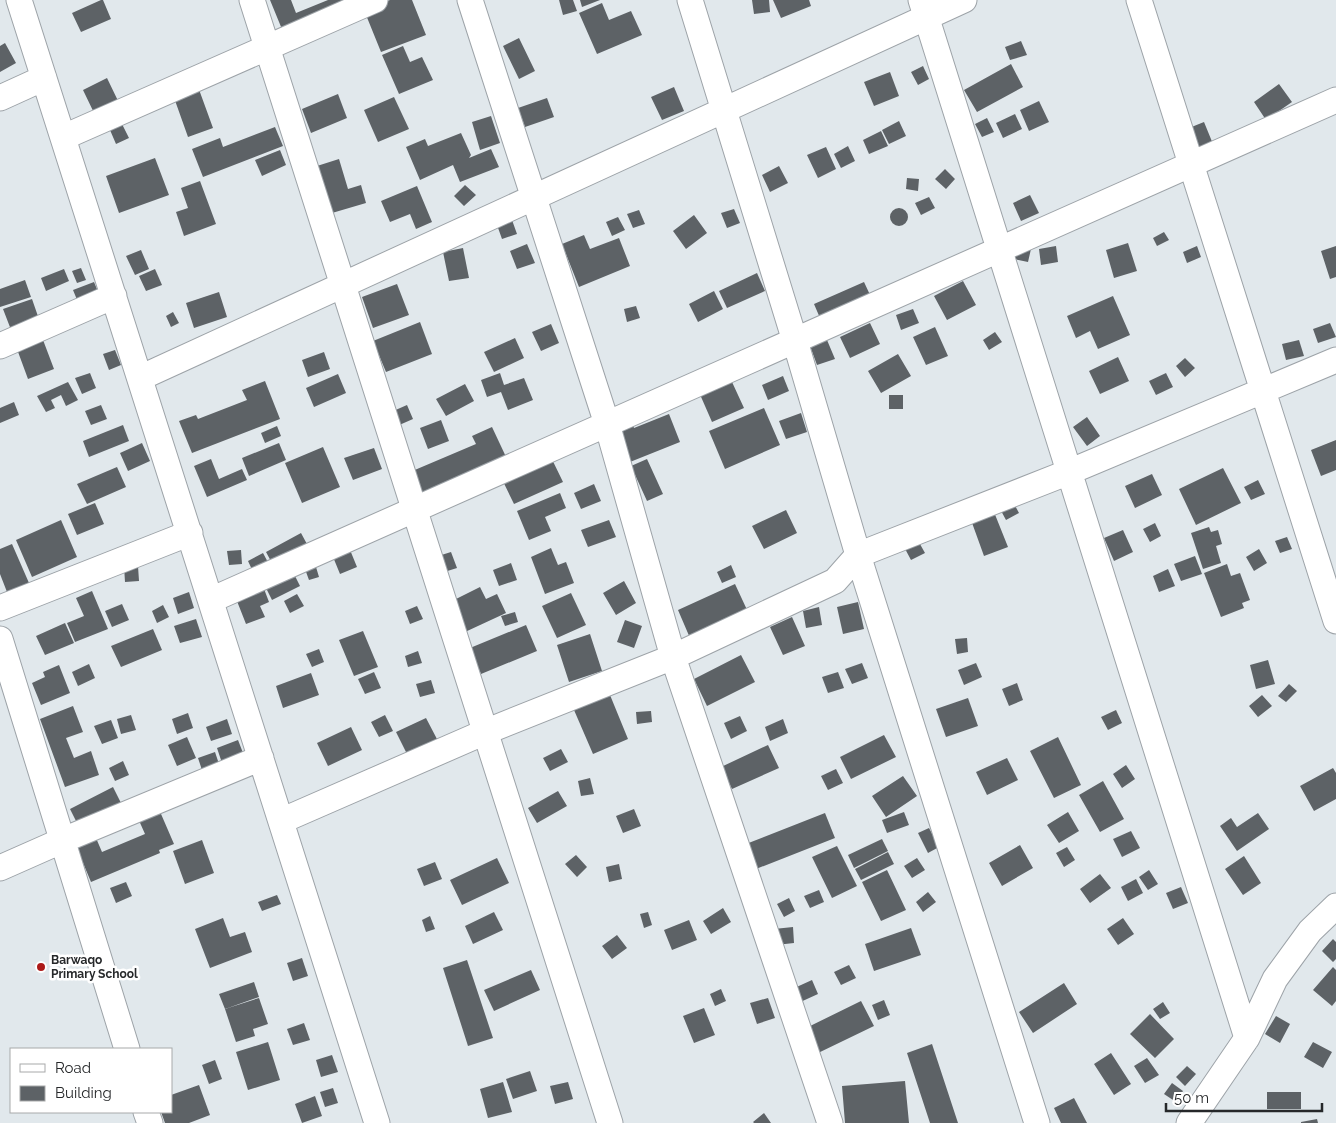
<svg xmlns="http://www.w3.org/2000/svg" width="1336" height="1123" viewBox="0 0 1336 1123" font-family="Raleway,sans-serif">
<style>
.building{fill:#5d6266}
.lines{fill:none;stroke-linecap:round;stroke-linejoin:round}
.street-casing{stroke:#9da3a8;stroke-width:27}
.street{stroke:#fff;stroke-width:25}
.poi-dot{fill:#ac1a19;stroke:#fff;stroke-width:2}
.labels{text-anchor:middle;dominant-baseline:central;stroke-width:5;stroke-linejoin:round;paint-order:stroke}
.poi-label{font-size:12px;font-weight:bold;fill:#26282a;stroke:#fff;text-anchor:start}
</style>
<rect width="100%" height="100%" fill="#e1e8ec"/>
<!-- building -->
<path class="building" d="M101 0H103L111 19 81 32 72 13Z
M270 0H291L296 13 328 0H343L348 14 286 39Z
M390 0H412L426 35 381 52 364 10Z
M559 0H573L577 11 563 15Z
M580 0H600L582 7Z
M752 0H769L770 12 754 14Z
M773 0H809L811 6 781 18Z
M602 3 609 20 631 11 642 35 597 54 579 13Z
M519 38 535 71 519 79 503 46Z
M1021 41 1027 55 1010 60 1005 47Z
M5 43 16 63 0 72V46Z
M403 46 410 62 422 57 433 80 399 94 382 55Z
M1011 64 1023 87 977 112 964 90Z
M923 66 929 79 918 85 911 72Z
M890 72 899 96 874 106 864 82Z
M107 78 120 105 96 117 83 90Z
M197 84 213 128 188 137 172 92Z
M1279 84 1292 102 1266 120 1254 102Z
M674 87 684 111 662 120 651 97Z
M338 94 347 118 311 133 302 109Z
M394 97 409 129 378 142 364 110Z
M547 98 554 117 525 127 518 108Z
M1039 101 1049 122 1029 131 1020 110Z
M1015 114 1022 129 1003 138 996 123Z
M491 116 500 143 480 150 472 122Z
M987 118 994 132 982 137 975 124Z
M899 121 906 136 889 144 882 130Z
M1204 122 1213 144 1198 151 1189 128Z
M122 124 129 138 116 144 110 130Z
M275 127 283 146 203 177 192 149 220 138 223 147Z
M881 131 888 146 869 154 863 140Z
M461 133 471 155 469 158 491 149 499 167 460 182 453 165 420 180 406 147 425 139 428 146Z
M848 146 855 161 841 168 834 154Z
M826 147 836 169 818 178 807 155Z
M280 150 286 165 262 176 255 160Z
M155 158 169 195 119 213 106 176Z
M339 159 348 189 361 185 366 203 332 213 317 166Z
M779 166 788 183 770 192 762 175Z
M945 169 955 179 946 189 935 179Z
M907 178 919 179 918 191 906 189Z
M200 181 216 224 184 236 176 212 188 208 181 188Z
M465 185 476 195 464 206 454 196Z
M417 186 432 222 416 229 410 214 390 222 381 201Z
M1030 195 1039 213 1021 221 1013 203Z
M929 197 935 208 921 215 915 203Z
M890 217a9 9 0 1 1 18 0a9 9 0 1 1-18 0Z
M734 209 740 223 727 228 721 213Z
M639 210 645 224 633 228 627 214Z
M694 215 707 233 686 249 673 231Z
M618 217 625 230 612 236 606 222Z
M512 220 517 234 502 239 497 225Z
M1164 232 1169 240 1157 246 1153 238Z
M584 235 590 249 619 238 630 266 579 287 562 244Z
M1128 243 1137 271 1114 278 1106 250Z
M527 244 535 263 517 269 510 251Z
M1017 246 1031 249 1028 262 1014 259Z
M1056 246 1058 262 1041 265 1039 249Z
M1197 246 1201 257 1187 263 1183 252Z
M1336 246V277L1330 279 1321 251Z
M463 248 469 278 449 281 443 252Z
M141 250 149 269 135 275 126 256Z
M81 268 86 280 77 283 72 271Z
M64 269 69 281 46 291 41 278Z
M155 269 162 285 146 291 139 276Z
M757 273 765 291 727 308 719 291Z
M25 280 31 297 0 307V289Z
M963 281 976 305 947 320 934 296Z
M94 282 101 299 80 307 73 290Z
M864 282 871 297 820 318 814 304Z
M397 284 409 315 373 328 362 297Z
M714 291 723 309 698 322 689 304Z
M219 292 227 317 194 328 186 303Z
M1113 296 1130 335 1098 349 1090 331 1076 338 1067 316Z
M32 299 41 325 13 335 3 309Z
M636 306 640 318 627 322 624 309Z
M913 309 919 323 901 330 896 315Z
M173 312 179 323 171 327 166 316Z
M420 322 432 354 386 372 373 341Z
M870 323 880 344 850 358 840 337Z
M1330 323 1336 337 1318 343 1313 329Z
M551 324 559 343 541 351 532 332Z
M935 327 948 356 926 365 913 337Z
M40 332 54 369 28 379 14 341Z
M995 332 1002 342 989 350 983 340Z
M515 338 524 358 494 372 484 352Z
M827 340 835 359 817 365 810 346Z
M1299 340 1304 356 1286 360 1282 344Z
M115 350 121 365 109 370 103 354Z
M324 352 330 369 308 377 302 360Z
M898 354 911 376 881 393 868 371Z
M1118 357 1129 381 1100 394 1089 371Z
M1185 358 1195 368 1185 377 1176 366Z
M726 369 744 408 712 422 695 383Z
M90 373 96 388 82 394 75 378Z
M500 373 504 385 524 378 533 400 508 410 501 392 487 397 481 380Z
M1166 373 1173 387 1156 395 1149 381Z
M338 374 346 393 314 407 306 388Z
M783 376 789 391 768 400 762 385Z
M265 381 280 419 192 453 179 421 196 415 198 419 247 400 242 390Z
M68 382 78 400 66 406 61 395 51 400 55 408 46 412 37 396Z
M465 384 474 401 446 416 436 399Z
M889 395H903V409H889Z
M14 402 19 415 0 423V408Z
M101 405 107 419 91 425 85 411Z
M407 405 413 419 397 426 391 412Z
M764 408 780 445 725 469 709 431Z
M801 413 807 432 786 439 779 421Z
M669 414 680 442 625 464 611 428 631 420 634 428Z
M1087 417 1100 436 1087 446 1073 427Z
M441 420 449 441 428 449 420 428Z
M123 425 129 441 89 457 83 441Z
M277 426 281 436 265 443 261 433Z
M492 427 507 459 421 496 410 472 476 444 472 436Z
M1336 440V470L1321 476 1311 450Z
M142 443 150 461 128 471 120 453Z
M279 443 286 460 249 476 242 458Z
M323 447 340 487 302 503 285 463Z
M546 447 563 482 514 504 497 469Z
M374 448 382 469 353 480 344 458Z
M211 459 219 479 242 469 247 480 207 497 194 466Z
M647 459 663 494 647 501 631 466Z
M117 467 126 487 87 504 77 484Z
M1223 468 1241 503 1196 525 1179 489Z
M1152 474 1162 495 1135 508 1125 486Z
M1258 480 1265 494 1251 500 1244 487Z
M594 484 601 501 581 509 574 493Z
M560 493 566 508 545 517 551 531 529 540 517 511Z
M1012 500 1019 513 1006 520 999 507Z
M95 503 104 524 77 535 68 514Z
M786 510 797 533 764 549 752 526Z
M994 512 1008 547 984 556 971 520Z
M61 520 77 557 32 577 16 540Z
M609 520 616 537 588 547 581 530Z
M1155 523 1161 536 1150 542 1143 529Z
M1209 527 1211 532 1218 530 1222 544 1216 546 1221 563 1203 569 1191 533Z
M1123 530 1133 552 1114 561 1104 538Z
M301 533 308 546 273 565 266 552Z
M916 537 925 553 911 560 903 545Z
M1287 537 1292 549 1280 553 1275 541Z
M12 544 29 583 7 592 0 574V549Z
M348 545 357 567 340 574 331 552Z
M551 548 558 565 566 562 574 583 545 594 531 557Z
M1259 549 1267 563 1254 571 1246 557Z
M241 550 242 564 229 565 227 551Z
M451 552 457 568 441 573 435 557Z
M263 553 271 568 255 576 248 561Z
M1195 556 1202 574 1181 581 1174 564Z
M313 557 319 577 309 580 302 561Z
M511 563 517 580 499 586 493 570Z
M1227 564 1231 576 1240 573 1250 600 1242 603 1244 608 1221 617 1204 573Z
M731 565 736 577 722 583 717 572Z
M124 566H138L139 581 125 582Z
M290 566 300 586 272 600 262 580Z
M1168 569 1175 586 1159 592 1153 576Z
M261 581 269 602 260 606 265 617 246 624 233 591Z
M624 581 636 603 616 615 603 593Z
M735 584 748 612 690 638 678 610Z
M480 587 486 599 497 594 506 613 465 632 450 602Z
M92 591 108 629 75 642 67 623 84 616 76 598Z
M189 592 194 608 178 614 173 598Z
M571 593 586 625 557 638 542 606Z
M297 594 304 606 290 613 284 601Z
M858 602 864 629 843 634 837 607Z
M122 604 129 620 112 627 105 611Z
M163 605 169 617 157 623 152 611Z
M417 606 423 619 410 624 405 611Z
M819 607 822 625 806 628 803 611Z
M515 612 518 622 505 626 501 616Z
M792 617 805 646 783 655 770 627Z
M196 619 202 637 180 643 174 626Z
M625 620 642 626 634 648 617 642Z
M65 623 74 643 45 655 36 636Z
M526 625 537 651 481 674 470 648Z
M153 629 162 650 121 667 111 646Z
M363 631 378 667 354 676 339 640Z
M590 634 602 671 569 682 557 645Z
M967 638 968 652 957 654 955 639Z
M319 649 324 662 312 667 306 654Z
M418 651 422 663 408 667 405 656Z
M741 655 755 682 707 706 694 679Z
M1268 660 1275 684 1256 689 1250 665Z
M862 663 868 678 852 684 845 669Z
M976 663 982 677 964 685 958 670Z
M89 664 95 678 78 686 72 672Z
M59 665 70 693 41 705 32 683 45 677 43 672Z
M374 672 381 688 365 694 358 679Z
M838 672 844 688 828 693 822 677Z
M311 673 319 695 283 708 276 686Z
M431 680 435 693 420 697 416 684Z
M1017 683 1023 700 1009 706 1002 689Z
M1289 684 1297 691 1286 702 1278 696Z
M610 695 628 739 593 754 574 710Z
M1262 695 1272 706 1258 717 1249 706Z
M968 698 978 726 946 737 936 709Z
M73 706 83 732 66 738 74 758 91 751 99 775 65 787 40 719Z
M1116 710 1122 723 1108 730 1101 717Z
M651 711 652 722 637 724 636 712Z
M188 713 193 728 177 734 172 719Z
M131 715 136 730 121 734 117 719Z
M385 715 393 731 379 737 371 722Z
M740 716 747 731 731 739 724 723Z
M426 718 438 741 408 756 396 732Z
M227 719 232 734 211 741 206 727Z
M783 719 788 733 770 741 765 727Z
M111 720 118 738 102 744 94 726Z
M351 727 362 750 328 766 317 743Z
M884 735 896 757 851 779 840 757Z
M187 737 196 758 177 766 168 745Z
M1058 737 1081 785 1054 798 1030 751Z
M238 740 245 758 223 766 217 748Z
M768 745 779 768 732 789 721 767Z
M561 749 568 762 550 771 543 758Z
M215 752 220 767 203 773 198 758Z
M1007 758 1018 780 987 795 976 772Z
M123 761 129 775 115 781 109 768Z
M1126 765 1135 779 1122 788 1113 774Z
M1333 768 1336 773V799L1314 811 1300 786Z
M836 769 843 783 828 790 821 776Z
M903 776 917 796 886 817 872 796Z
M590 778 594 794 581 796 578 781Z
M1103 781 1124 819 1100 832 1079 795Z
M113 787 123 807 80 829 70 809Z
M558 791 567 806 537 823 528 808Z
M158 807 174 844 159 850 160 853 91 882 73 839 93 831 102 852 145 834 137 816Z
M634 809 641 826 623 833 616 816Z
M904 812 909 825 887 833 882 820Z
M1068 812 1079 831 1059 843 1047 825Z
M825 813 835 838 756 869 746 844Z
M1258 813 1269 829 1237 851 1220 826 1231 818 1237 827Z
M929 828 939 847 928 853 918 833Z
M1131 831 1140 848 1122 857 1113 839Z
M882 839 888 851 854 868 848 855Z
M202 840 214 873 185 884 173 851Z
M1020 845 1033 868 1002 886 989 863Z
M837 846 857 886 832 898 812 857Z
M1067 847 1075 860 1064 867 1056 853Z
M888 852 894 864 861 880 855 869Z
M576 855 587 867 577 877 565 864Z
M1244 856 1261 883 1243 895 1225 869Z
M497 858 509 883 462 905 450 880Z
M917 858 925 870 912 878 904 866Z
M435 862 442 879 424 886 417 869Z
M619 864 622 879 609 882 606 867Z
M887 870 906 910 881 921 862 882Z
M1149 870 1158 884 1148 890 1139 877Z
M1100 874 1111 888 1090 903 1080 889Z
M1136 879 1143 893 1128 901 1121 887Z
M126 882 132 896 116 903 110 888Z
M1181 887 1188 903 1173 909 1166 893Z
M819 890 824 902 810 908 804 896Z
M928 892 936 902 923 912 916 902Z
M277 895 281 904 262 911 258 902Z
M789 898 795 911 784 917 777 904Z
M723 908 731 922 711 934 703 921Z
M494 912 503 930 473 944 465 926Z
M648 912 652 925 644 928 640 914Z
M430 916 435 929 426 932 422 920Z
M223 918 230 937 245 932 252 952 210 968 195 929Z
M1123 918 1134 934 1118 945 1107 929Z
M689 920 697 940 672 950 664 930Z
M793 927 794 943 776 945 774 929Z
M911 928 921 955 874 971 865 944Z
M617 935 627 948 612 959 602 946Z
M1333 939 1336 942V959L1333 962 1322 951Z
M302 958 308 976 293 981 287 963Z
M467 960 493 1038 468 1046 443 968Z
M849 965 856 978 841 985 834 972Z
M1333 967 1336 970V1001L1332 1006 1313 990Z
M531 970 540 990 494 1011 484 990Z
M812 980 818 994 796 1004 790 990Z
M254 982 259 997 225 1009 219 994Z
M1064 983 1077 1004 1033 1033 1019 1012Z
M721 989 726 1001 715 1006 710 994Z
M259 998 268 1024 253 1029 255 1036 236 1042 225 1009Z
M768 998 775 1018 757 1024 750 1003Z
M884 1000 890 1015 878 1020 872 1005Z
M861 1001 874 1026 816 1054 804 1029Z
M1163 1002 1170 1013 1160 1019 1153 1009Z
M704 1008 715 1035 694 1043 683 1016Z
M1150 1014 1174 1039 1155 1058 1130 1034Z
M1276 1016 1290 1024 1280 1043 1265 1034Z
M304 1023 310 1040 293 1045 287 1029Z
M268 1042 280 1080 248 1090 236 1052Z
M1313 1042 1332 1052 1323 1068 1304 1057Z
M932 1044 958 1123H930L907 1053Z
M1111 1053 1131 1084 1114 1095 1094 1064Z
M332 1055 338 1072 321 1077 316 1060Z
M1147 1058 1159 1075 1145 1083 1134 1066Z
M215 1060 222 1079 209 1084 202 1065Z
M1187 1066 1196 1074 1185 1086 1176 1077Z
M530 1071 537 1091 513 1099 506 1079Z
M905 1081 909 1123H845L842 1086Z
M503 1082 512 1112 488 1118 480 1089Z
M568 1082 573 1099 555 1104 550 1086Z
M1172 1083 1183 1091 1176 1102 1164 1094Z
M199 1085 210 1115 189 1123H165L161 1112H171V1095Z
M333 1088 338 1103 325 1107 320 1092Z
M1267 1092H1301V1109H1267Z
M315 1096 322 1116 302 1123 295 1104Z
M1074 1098 1087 1123H1061L1054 1108Z
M764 1113 771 1123H754L753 1122Z
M1317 1119 1318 1123H1301V1122Z"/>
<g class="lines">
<!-- street casing -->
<g class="street-casing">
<path id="street" d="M19 0 377 1123
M252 0 610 1123
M470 0 607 424 673 657 830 1123
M690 0 795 341 858 555 1037 1123
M921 0 1247 1038
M1139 0 1336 621
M0 98 44 78
M64 137 375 0
M0 346 114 296
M140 378 964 0
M211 600 1336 100
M0 608 190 533
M0 639 127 1049
M281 821 485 732 673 657 835 581 858 555 1069 472 1336 360
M0 868 61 841 261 758
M146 1112 150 1123
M1189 1123 1247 1038 1275 979 1310 931 1336 906"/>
</g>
<!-- street -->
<use href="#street" class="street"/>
</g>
<!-- markers -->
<circle class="poi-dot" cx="41" cy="967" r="5"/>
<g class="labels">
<!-- poi labels -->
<g class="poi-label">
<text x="51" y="960">Barwaqo<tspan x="51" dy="14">Primary School</tspan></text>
</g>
</g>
<!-- legend -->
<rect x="10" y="1048" width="162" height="65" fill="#ffffff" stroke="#a8a9aa"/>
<rect x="20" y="1064" width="25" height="8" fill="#ffffff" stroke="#a8a9aa"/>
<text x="55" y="1073" font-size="15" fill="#26282a">Road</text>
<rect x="20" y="1086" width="25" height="15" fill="#5d6266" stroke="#a8a9aa"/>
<text x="55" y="1098" font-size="15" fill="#26282a">Building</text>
<!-- scale -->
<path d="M1166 1103v8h156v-8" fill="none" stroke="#26282a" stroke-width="2.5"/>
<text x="1174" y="1103" font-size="15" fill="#26282a" stroke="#ffffff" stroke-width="4" paint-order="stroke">50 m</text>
</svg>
